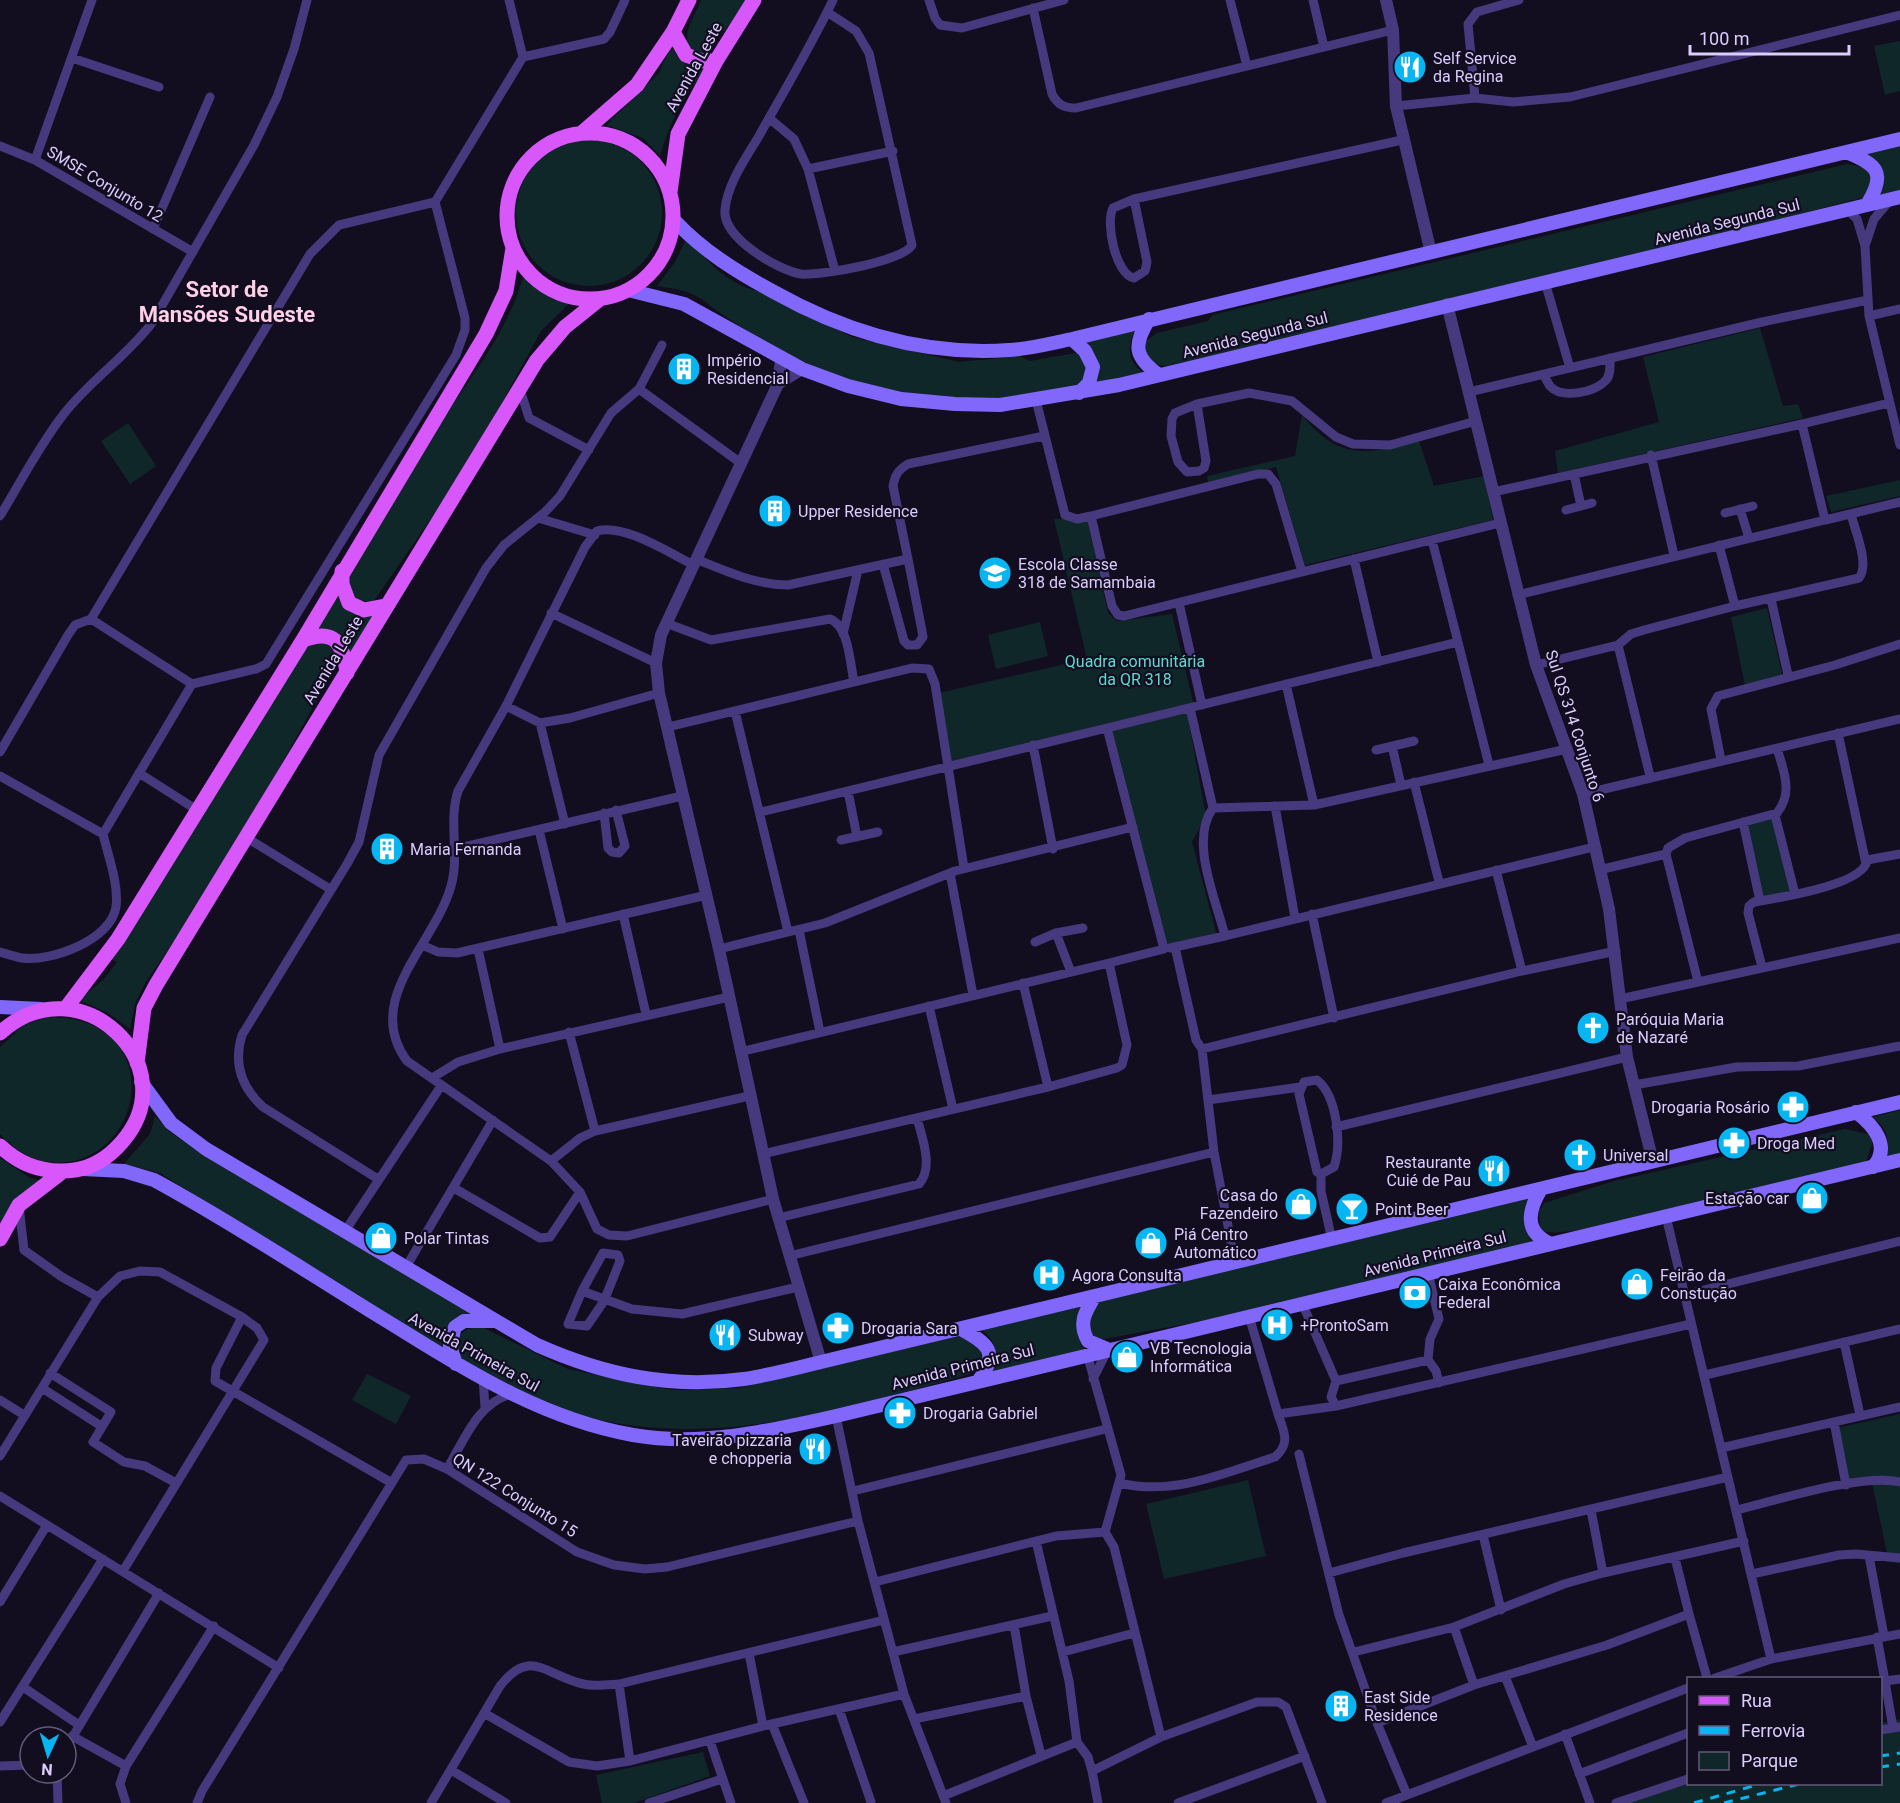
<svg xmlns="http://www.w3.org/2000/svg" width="1900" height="1803" viewBox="0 0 1900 1803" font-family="Roboto,sans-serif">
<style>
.green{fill:#10272a}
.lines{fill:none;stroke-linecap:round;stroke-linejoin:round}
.minor{stroke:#47397e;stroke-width:9}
.tertiary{stroke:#47397e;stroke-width:12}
.secondary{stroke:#8267fb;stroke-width:14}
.primary{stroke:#d857fb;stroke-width:15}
.rail{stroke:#06b5f1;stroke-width:3;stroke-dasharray:9 8;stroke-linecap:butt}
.labels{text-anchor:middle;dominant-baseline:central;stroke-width:4.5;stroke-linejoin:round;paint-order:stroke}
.poi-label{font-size:16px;fill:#dbcdfe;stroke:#130d20;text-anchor:start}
.street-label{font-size:16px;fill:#dbcdfe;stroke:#130d20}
.park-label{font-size:16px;fill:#5cdcd0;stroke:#130d20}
.district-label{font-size:22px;font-weight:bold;fill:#fecfe6;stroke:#130d20}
</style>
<rect width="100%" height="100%" fill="#130d20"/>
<!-- green -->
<path class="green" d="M701 0H746L734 20 704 52 691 51C680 34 695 17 701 0Z
M1900 41V91L1885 95 1874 46Z
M671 46 679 59 705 69C684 97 669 122 660 156L643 138 606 125 659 73Z
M516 213a73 73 0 1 1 146 0a73 73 0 1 1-146 0Z
M1900 146V192L1879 197C1889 180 1884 165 1868 154Z
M1847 164 1869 168 1874 179 1869 196 1544 280 1166 366 1152 364 1144 352 1145 342 1157 333 1208 321 1212 315Z
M687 237C707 262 729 286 762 292L852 337 959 362 1020 356 1030 361 1081 352 1091 369 1077 388C972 411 872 400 777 348 757 337 737 325 719 312 710 306 702 298 692 294 682 289 668 288 657 286L675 262Z
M524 273 545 291 572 301 541 331 467 467 373 602 354 600 347 583C373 536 399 486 429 440 463 386 508 336 524 273Z
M1760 328 1783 406 1798 404 1803 418 1558 473 1555 451 1659 422 1643 357Z
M1135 331C1126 349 1128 364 1146 374L1094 386 1084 342Z
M1302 415C1340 462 1367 454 1419 441L1434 486 1484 476 1493 520 1305 565 1276 467 1208 482 1207 476 1295 456Z
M128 423 156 466 130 484 101 441Z
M1900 480V496L1831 512 1826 496Z
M1087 517 1108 613 1117 621 1172 614 1194 706 947 770 934 694 1087 659 1054 519Z
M335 592 345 607 375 613 349 654 312 630Z
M1767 608 1784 682 1746 690 1731 617Z
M1040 622 1048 656 996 669 988 635Z
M329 642 338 659 336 665 274 778 178 936 145 983 135 1004 130 1029 108 1013 79 1000 103 980 117 962 112 959 198 816 310 643Z
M1187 713 1206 816 1192 842 1217 936 1166 947 1111 730Z
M1773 818 1792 894 1760 900 1745 823Z
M47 1017C63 1018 77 1018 92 1025 157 1054 137 1151 69 1162 41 1166 18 1154 0 1134V1047L24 1025Z
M1900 1110V1154L1884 1159C1891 1140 1888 1130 1873 1117Z
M155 1116 169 1131 204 1156 471 1313 463 1316 445 1351 160 1173 124 1164 150 1134Z
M1845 1129 1868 1134 1873 1141 1866 1161 1622 1224C1598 1224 1557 1238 1540 1230L1539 1211 1544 1203 1614 1181Z
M0 1158 30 1178 45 1182 0 1245Z
M1531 1198 1524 1213 1530 1239 1538 1244 1302 1303 1098 1340 1091 1337 1087 1313 1101 1301Z
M1086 1303 1076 1319 1081 1345 1085 1349 991 1373C1000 1355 997 1342 981 1329Z
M482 1327 568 1369 672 1390 740 1388 966 1334 984 1349 981 1369 970 1374C828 1413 691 1458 545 1404 516 1393 488 1373 461 1358L457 1347V1338L467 1329Z
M367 1374 411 1396 396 1424 352 1400Z
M1900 1414V1563L1889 1562 1872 1483 1848 1486 1837 1428Z
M1248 1480 1266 1556 1164 1579 1146 1504Z
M1900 1719V1803H1623L1688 1784H1880L1881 1723Z
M703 1752 710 1776 634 1803H602L596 1775Z"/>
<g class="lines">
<!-- minor -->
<path class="minor" d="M929 0 935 18 940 25 962 28 1064 0
M1230 0 1247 66
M1313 0 1324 47
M1033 8 1052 94C1058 105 1064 108 1076 108L1393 30
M827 12 856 31 869 53 912 245C904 261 820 276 801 274 777 270 722 237 725 210 727 184 746 158 759 136 784 91 811 46 833 0
M523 57 604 39 610 32 625 0
M72 58 159 87
M1475 98 1513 102 1570 97 1900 15
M1396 106 1475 98 1468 24 1477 12 1519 0
M769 118 794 139 808 169
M0 146 35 160 193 252
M35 160 92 0
M1134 199 1147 262 1145 271 1134 278C1116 275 1105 223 1113 208L1134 199 1402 140
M1847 209 1857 219 1865 246 1869 316 1900 445
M153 229 210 97
M1866 243 1874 219 1891 199
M835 271 808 169 893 151
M1545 282 1570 368
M1869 316 1900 309
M1544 375C1546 379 1548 384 1551 387 1562 399 1596 392 1605 381 1611 376 1610 366 1610 358
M520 389 529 418 589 450
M639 389 742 464
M1469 392 1762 322 1868 300
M1036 400 1065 515 1077 519 1091 516 1258 474H1268L1276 484 1302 572
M1197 404 1206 461 1204 468 1199 471 1187 472 1178 462 1171 436 1172 419 1175 413 1197 404 1249 393 1292 401 1336 437 1353 444 1390 445 1476 421
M1802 424 1889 403
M1651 455 1674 555
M1574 474 1581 506
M1493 492 1802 424 1825 520 1517 595
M1740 509 1749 538
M1566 510 1592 503
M1725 513 1753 506
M0 516C20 483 39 446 63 415 89 381 126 357 152 323L254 145 277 97 294 49 307 0
M1091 516 1112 606 1118 615 1124 616 1500 523
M538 518 595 535
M1825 520 1900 502
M1719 545 1735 606
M696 559C726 571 756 585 788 585L908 559 893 486C895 475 898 470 908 464L1044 436
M1354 559 1378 662
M883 564 904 641 908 645H917L923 637 922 631 908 559
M694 565C669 553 624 523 597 531L585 547 506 706 458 791C448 822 460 855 451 886 435 944 362 1000 407 1061L551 1161 580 1192 597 1229 609 1235 627 1236 773 1199
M1771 599 1788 675
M1179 603 1202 705
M551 613 656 663
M91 619 310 254 339 225 435 202 523 57 509 0
M666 623 711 640 830 619C849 626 850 664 854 682
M843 634 858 570
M1458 642 1489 765
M1536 665 1618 645
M1286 684 1314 805
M506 706 540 723 570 718 659 693
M1190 708 1213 808 1314 805 1567 749
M735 711 788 932
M540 723 565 824
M668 727 912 668 929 669 935 684 964 868
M1107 728 1458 642 1432 540
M1033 745 1053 849
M1392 746 1401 785
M1376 750 1414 741
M0 752 68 635 75 625 91 619 192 684
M1721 760 1711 709 1718 696 1835 665 1900 644
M139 773 197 810
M0 776 103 834
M1650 776 1618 645 1631 634 1644 630 1735 606 1859 578C1870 564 1855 531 1851 514
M1414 782 1439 882
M848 791 857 837
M1583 794 1900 719
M1275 806 1295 918
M761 812 1107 728 1164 949 1109 963
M604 813 608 848 612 852 619 853 625 846 616 810
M1775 815 1795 894
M1743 822 1760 901
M539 830 563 929
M247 838 330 889
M841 840 878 832
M455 849 682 796
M1867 860 1900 854
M1496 870 1522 971
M1599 870 1666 854
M950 873 973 995
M623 914 646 1014
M1312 914 1334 1018
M799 930 820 1032
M1056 933 1071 972
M1225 936 1594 847
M1035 942 1056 933 1083 928
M422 945 438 952 457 953 707 895
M1175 947 1196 1040 1202 1049 1522 971 1616 951
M1170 948 1225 936C1216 900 1189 840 1213 808
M478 949 500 1049
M719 949 825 923 955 871 1133 827
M0 952C7 954 15 957 22 958 51 962 111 940 116 907 119 884 108 856 103 834L192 684 256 669 266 664 456 355 465 330V318L435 202
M1762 967 1748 913 1749 906 1754 902C1778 898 1856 886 1866 864L1838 733
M1698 982 1666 854 1668 848 1685 838 1777 813C1794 792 1783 770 1777 748
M1023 983 1048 1087
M1620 999 1900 938
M929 1006 953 1109
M569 1032 595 1131
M1202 1049 1214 1152 1235 1263
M740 1052 1109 963 1127 1045 1122 1065 1117 1068 1048 1087 762 1154
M432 1078 458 1062 500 1049 729 997
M1634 1085 1737 1067 1798 1066 1900 1046
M1208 1100 1300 1087
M1336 1127 1627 1057
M551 1161 580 1138 595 1131 749 1096
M1321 1174 1334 1167C1342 1143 1337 1096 1317 1080L1304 1082 1299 1094 1317 1172 1321 1174V1191L1332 1240
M378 1179 263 1107C242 1088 233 1064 242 1035L347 864 359 842 379 755 486 568 504 545 545 512 560 496 611 413 639 389 662 345
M454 1188 540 1238 550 1237 580 1192
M19 1206 24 1250 62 1277 98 1297
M1666 1216 1771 1659
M778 1218 919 1184C934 1167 922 1138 917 1118
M345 1231 441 1086
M789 1256 1214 1152
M406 1267 493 1120
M582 1291 568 1324 587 1326 604 1301 620 1261 618 1255 603 1253 582 1291 632 1309 682 1314 798 1287
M1684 1295 1900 1241
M1302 1303 1336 1381
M1249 1316 1278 1414
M242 1317 216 1368 215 1381 392 1483
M1844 1342 1860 1415
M1087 1354 1121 1475 1105 1532
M1428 1360 1430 1339 1439 1319 1428 1273
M50 1373 111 1412 93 1442 124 1462 145 1466 176 1483
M1705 1375 1900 1329
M483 1378 485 1407
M1093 1379 1108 1349
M42 1388 101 1426
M0 1400 24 1415
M1336 1406 1331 1397 1336 1381 1428 1360 1436 1371 1439 1383
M836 1416 858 1521 904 1694 946 1803
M1834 1422 1846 1485
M1721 1448 1900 1407
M1299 1454 1339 1615 1377 1723 1407 1795
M0 1456 98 1297 120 1276 140 1271 160 1272 242 1317 257 1328 264 1340 123 1571
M447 1469C464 1441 477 1403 511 1394
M1120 1483C1174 1496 1224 1473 1275 1457 1291 1443 1284 1432 1278 1414L1336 1406 1691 1324
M853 1491 1106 1429
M0 1496 279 1668
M1591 1510 1603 1573
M1737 1510C1777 1500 1863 1473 1900 1482
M1483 1535 1501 1610
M1869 1556 1884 1636
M1329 1573 1403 1553 1728 1477
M1752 1574 1839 1555 1856 1554 1900 1558
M875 1582 1056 1536 1105 1532 1114 1547 1161 1737 1257 1702H1278L1286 1707 1322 1803
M0 1602 47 1525
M1689 1614 1707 1678
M1014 1625 1026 1696 1041 1755
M1454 1627 1474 1685
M1877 1637 1885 1681 1900 1679
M893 1652 1052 1616
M1063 1652 1134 1633
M1354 1652 1454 1627 1564 1584 1603 1573 1744 1541
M749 1653 763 1726
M1505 1676 1533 1747
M1715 1678 1771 1659 1900 1634
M1880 1682 1885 1681 1893 1728 1900 1727
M619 1684 630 1761
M23 1687 79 1725
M839 1709 871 1802
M484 1713 569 1762 597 1766 630 1761 763 1726 904 1694
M914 1719 1026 1696
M0 1722 103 1559
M1377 1723 1474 1685 1607 1645 1689 1614 1675 1558
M772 1724 804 1803
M1880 1730 1893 1728
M1565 1734 1590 1803
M72 1736 126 1766
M710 1741 731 1803
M1077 1742 1088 1757 1092 1771 1161 1737
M66 1748 159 1593
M0 1766 30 1765
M451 1770 506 1803
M1092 1771 1098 1803
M57 1773 58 1803
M1579 1774 1688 1733
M943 1796 1077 1742 1069 1681 1036 1541
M126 1803 120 1784 126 1766 214 1626
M197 1803 202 1791 406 1460 424 1459 447 1469 577 1552 614 1565 645 1569 667 1567 858 1521
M431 1803 500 1686C528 1650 542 1671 576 1682 590 1687 604 1685 619 1684L884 1620
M649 1803 722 1779
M1178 1803 1305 1756
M1386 1803 1688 1688
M1616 1803 1688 1779"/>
<!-- tertiary -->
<path class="tertiary" d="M1386 0 1393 30 1396 106 1431 253
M1447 304 1536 665 1583 794 1609 909 1627 1057 1653 1162
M781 360 778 384 661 635 656 663 659 693 719 949 773 1199 821 1362
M778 384 802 369"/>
<!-- secondary -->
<path class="secondary" d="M1846 152C1876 164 1887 172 1868 203
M674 220C703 251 737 272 774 292 847 333 924 356 1009 350 1030 349 1052 343 1072 339L1900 139
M628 290 684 304 802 369 848 386 901 399 955 404 1000 405 1119 385 1900 197
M1149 319C1133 345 1134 357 1159 375
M1072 339 1085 351 1093 367 1089 383 1079 393
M0 1007 41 1009
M141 1082 171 1123 206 1149 537 1345C604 1375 671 1389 744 1379 770 1375 796 1368 821 1362L1900 1102
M1856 1112C1873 1125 1892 1146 1873 1167
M83 1169 124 1171 154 1180C239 1226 320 1281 403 1331 475 1376 548 1420 633 1435 701 1447 769 1431 836 1416L1900 1160
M1541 1189C1529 1209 1523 1231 1549 1243
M1095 1296C1085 1312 1078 1323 1088 1341L1107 1349
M961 1329C987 1343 1000 1352 979 1380
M456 1364 450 1346 455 1327 464 1321H492"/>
<!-- primary -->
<path class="primary" d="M673 32 686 55 703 61H716
M583 132 637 85 673 32 689 0
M507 216a83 83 0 1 1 166 0a83 83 0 1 1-166 0Z
M670 192 678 134 716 61 754 0
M342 571V584L349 603 364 610 385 606
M303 640C335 628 343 643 347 673
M66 1008 118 939 303 640 486 334 506 291 513 248
M0 1033C79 961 189 1065 122 1142 110 1156 94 1167 75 1170 47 1174 21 1166 0 1146
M137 1063 144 1008 156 985C284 778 410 569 537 360L565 327 600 299
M0 1239 19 1205 62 1172"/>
<!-- rail -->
<path class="rail" d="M1880 1756 1900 1753
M1880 1767 1900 1764
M1694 1803 1760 1784
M1724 1803 1799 1784"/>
</g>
<!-- icons -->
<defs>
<g id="restaurant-disc" transform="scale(1.725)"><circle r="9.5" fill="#06b5f1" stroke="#130d20"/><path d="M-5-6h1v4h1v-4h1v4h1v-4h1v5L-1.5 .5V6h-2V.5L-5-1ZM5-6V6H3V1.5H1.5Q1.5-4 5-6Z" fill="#fff"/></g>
<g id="building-disc" transform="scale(1.725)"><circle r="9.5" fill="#06b5f1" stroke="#130d20"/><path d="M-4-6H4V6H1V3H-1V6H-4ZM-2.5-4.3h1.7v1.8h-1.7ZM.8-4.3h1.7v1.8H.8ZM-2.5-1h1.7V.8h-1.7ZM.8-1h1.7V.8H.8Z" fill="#fff"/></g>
<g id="school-disc" transform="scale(1.725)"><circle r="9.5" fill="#06b5f1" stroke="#130d20"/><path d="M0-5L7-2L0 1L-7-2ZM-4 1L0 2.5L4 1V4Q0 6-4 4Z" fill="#fff"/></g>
<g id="church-disc" transform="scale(1.725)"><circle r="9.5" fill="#06b5f1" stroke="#130d20"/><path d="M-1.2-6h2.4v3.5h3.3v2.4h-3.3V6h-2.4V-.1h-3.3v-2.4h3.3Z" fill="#fff"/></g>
<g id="pharmacy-disc" transform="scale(1.725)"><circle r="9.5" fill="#06b5f1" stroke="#130d20"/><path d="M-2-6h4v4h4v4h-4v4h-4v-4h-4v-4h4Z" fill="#fff"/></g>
<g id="shop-disc" transform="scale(1.725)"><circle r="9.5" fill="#06b5f1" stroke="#130d20"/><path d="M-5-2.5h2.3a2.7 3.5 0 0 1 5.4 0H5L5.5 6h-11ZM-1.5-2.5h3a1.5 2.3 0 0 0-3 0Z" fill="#fff"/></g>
<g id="bar-disc" transform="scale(1.725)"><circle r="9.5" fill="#06b5f1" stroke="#130d20"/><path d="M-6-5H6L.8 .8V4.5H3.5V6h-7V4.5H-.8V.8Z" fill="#fff"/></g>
<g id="hospital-disc" transform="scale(1.725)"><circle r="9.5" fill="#06b5f1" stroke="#130d20"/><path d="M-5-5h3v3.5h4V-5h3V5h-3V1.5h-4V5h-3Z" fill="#fff"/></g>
<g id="bank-disc" transform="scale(1.725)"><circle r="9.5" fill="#06b5f1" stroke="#130d20"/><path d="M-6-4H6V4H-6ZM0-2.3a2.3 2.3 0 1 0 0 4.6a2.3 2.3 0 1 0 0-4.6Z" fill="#fff"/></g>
</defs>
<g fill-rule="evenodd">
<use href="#restaurant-disc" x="1410" y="67"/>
<use href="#building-disc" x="684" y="369"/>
<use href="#building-disc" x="775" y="511"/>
<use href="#school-disc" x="995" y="573"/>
<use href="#building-disc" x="387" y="849"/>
<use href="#church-disc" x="1593" y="1028"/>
<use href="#pharmacy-disc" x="1793" y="1107"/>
<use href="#pharmacy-disc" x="1734" y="1143"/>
<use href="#church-disc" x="1580" y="1155"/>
<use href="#restaurant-disc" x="1494" y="1171"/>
<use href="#shop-disc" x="1812" y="1198"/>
<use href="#shop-disc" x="1301" y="1204"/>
<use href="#bar-disc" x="1352" y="1209"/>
<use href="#shop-disc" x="381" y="1238"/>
<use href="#shop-disc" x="1151" y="1243"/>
<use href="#hospital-disc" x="1049" y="1275"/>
<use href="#shop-disc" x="1637" y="1284"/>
<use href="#bank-disc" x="1415" y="1293"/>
<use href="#hospital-disc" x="1277" y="1325"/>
<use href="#pharmacy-disc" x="838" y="1328"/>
<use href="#restaurant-disc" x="725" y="1335"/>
<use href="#shop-disc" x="1127" y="1357"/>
<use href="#pharmacy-disc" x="900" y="1413"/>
<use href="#restaurant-disc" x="815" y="1449"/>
<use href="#building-disc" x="1341" y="1706"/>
</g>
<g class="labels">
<!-- poi labels -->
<g class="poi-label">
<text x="1433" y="58">Self Service<tspan x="1433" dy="18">da Regina</tspan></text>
<text x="707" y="360">Império<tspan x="707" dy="18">Residencial</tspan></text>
<text x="798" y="511">Upper Residence</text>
<text x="1018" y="564">Escola Classe<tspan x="1018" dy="18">318 de Samambaia</tspan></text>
<text x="410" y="849">Maria Fernanda</text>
<text x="1616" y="1019">Paróquia Maria<tspan x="1616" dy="18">de Nazaré</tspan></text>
<text x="1770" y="1107" text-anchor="end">Drogaria Rosário</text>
<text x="1757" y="1143">Droga Med</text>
<text x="1603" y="1155">Universal</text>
<text x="1471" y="1162" text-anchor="end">Restaurante<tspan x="1471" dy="18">Cuié de Pau</tspan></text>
<text x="1278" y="1195" text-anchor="end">Casa do<tspan x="1278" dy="18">Fazendeiro</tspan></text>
<text x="1789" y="1198" text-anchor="end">Estação car</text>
<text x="1375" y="1209">Point Beer</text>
<text x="1174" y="1234">Piá Centro<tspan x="1174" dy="18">Automático</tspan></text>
<text x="404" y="1238">Polar Tintas</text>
<text x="1072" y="1275">Agora Consulta</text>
<text x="1660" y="1275">Feirão da<tspan x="1660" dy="18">Constução</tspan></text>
<text x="1438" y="1284">Caixa Econômica<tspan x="1438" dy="18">Federal</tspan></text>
<text x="1300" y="1325">+ProntoSam</text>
<text x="861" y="1328">Drogaria Sara</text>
<text x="748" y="1335">Subway</text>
<text x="1150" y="1348">VB Tecnologia<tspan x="1150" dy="18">Informática</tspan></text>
<text x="923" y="1413">Drogaria Gabriel</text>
<text x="792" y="1440" text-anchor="end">Taveirão pizzaria<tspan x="792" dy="18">e chopperia</tspan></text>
<text x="1364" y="1697">East Side<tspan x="1364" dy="18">Residence</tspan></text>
</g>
<!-- street labels -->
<g class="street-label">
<text transform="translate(694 67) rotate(-61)">Avenida Leste</text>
<text transform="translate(105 184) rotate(31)">SMSE Conjunto 12</text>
<text transform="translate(1727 222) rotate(-14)">Avenida Segunda Sul</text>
<text transform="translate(1255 335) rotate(-14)">Avenida Segunda Sul</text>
<text transform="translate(333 660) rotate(-59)">Avenida Leste</text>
<text transform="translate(1575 726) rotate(72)">Sul QS 314 Conjunto 6</text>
<text transform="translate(1435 1254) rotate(-14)">Avenida Primeira Sul</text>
<text transform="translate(474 1352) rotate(29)">Avenida Primeira Sul</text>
<text transform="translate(963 1367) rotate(-14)">Avenida Primeira Sul</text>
<text transform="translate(515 1495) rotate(32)">QN 122 Conjunto 15</text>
</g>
<!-- park labels -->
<g class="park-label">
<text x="1135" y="661">Quadra comunitária<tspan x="1135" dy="18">da QR 318</tspan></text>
</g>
<!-- district labels -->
<g class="district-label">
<text x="227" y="289">Setor de<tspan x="227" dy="25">Mansões Sudeste</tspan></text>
</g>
</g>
<!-- legend -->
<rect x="1687" y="1677" width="195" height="108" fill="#130d20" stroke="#635a79" stroke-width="1.5"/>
<rect x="1699" y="1696" width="30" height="9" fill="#d857fb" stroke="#635a79" stroke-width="1.5"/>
<text x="1741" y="1707" font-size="18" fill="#dbcdfe">Rua</text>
<rect x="1699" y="1726" width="30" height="9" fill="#06b5f1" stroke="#635a79" stroke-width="1.5"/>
<text x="1741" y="1737" font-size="18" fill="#dbcdfe">Ferrovia</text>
<rect x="1699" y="1752" width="30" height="18" fill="#10272a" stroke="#635a79" stroke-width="1.5"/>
<text x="1741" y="1767" font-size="18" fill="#dbcdfe">Parque</text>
<!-- north arrow -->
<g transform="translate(48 1755) rotate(184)"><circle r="28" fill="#130d20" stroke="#635a79" stroke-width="1.5"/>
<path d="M0-4.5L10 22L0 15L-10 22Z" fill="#06b5f1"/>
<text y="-9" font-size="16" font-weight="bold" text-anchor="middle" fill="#dbcdfe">N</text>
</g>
<!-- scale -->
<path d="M1690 45v9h159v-9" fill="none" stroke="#dbcdfe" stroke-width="3"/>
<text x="1699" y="45" font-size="18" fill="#dbcdfe" stroke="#130d20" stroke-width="4.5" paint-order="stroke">100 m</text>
</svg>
